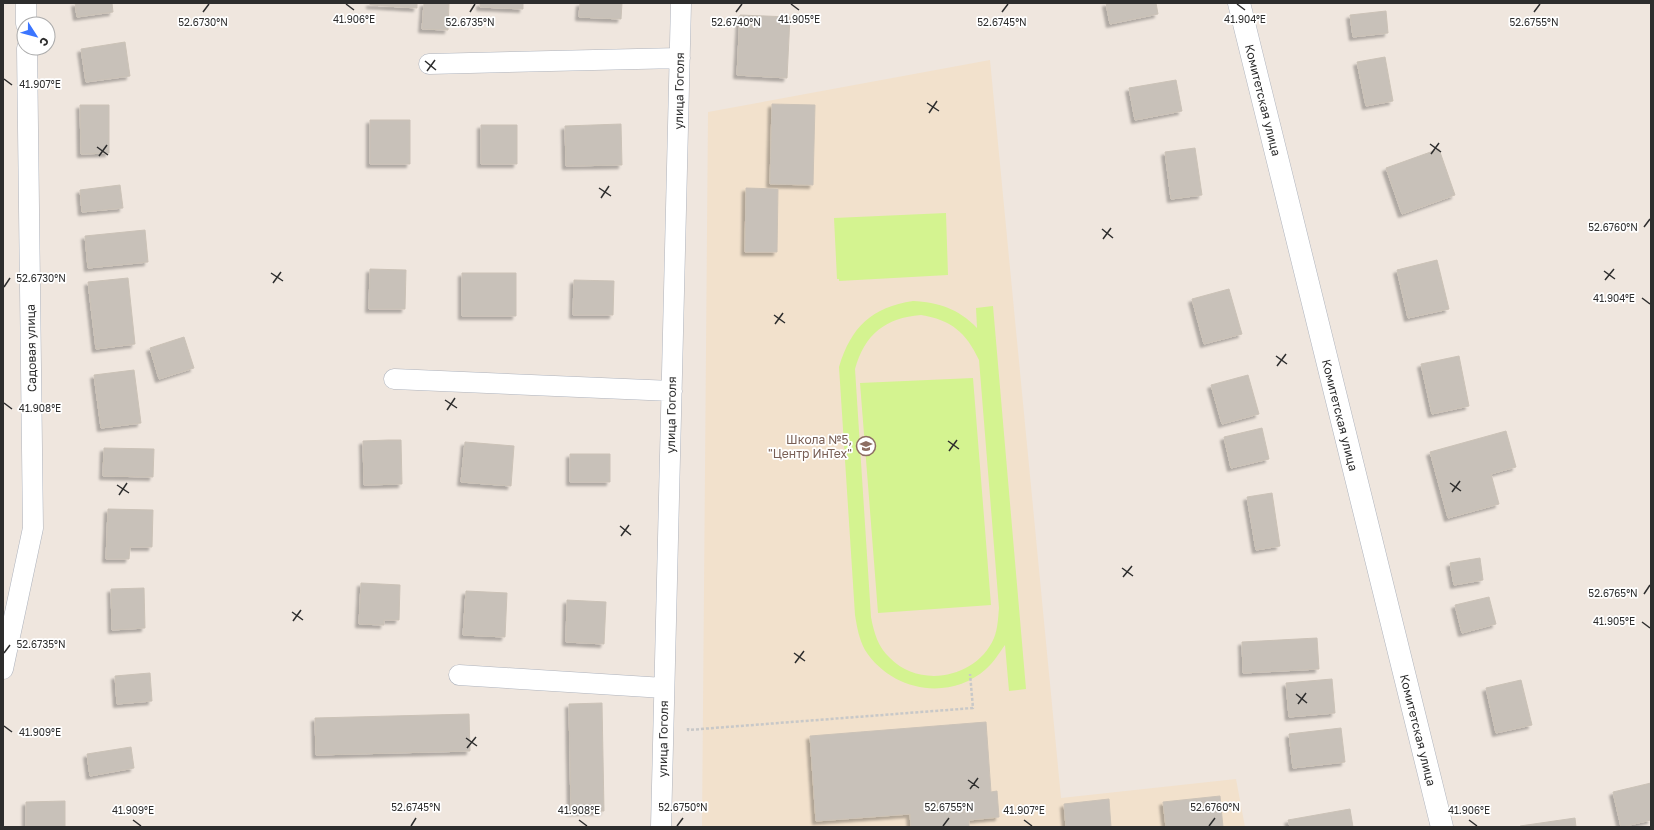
<svg xmlns="http://www.w3.org/2000/svg" width="1654" height="830" viewBox="0 0 1654 830" font-family="'Golos Text',sans-serif">
<style>
.education{fill:#f2e1cc}
.pitch{fill:#d4f390;fill-rule:evenodd}
.building{fill:#c8c1b9;stroke:#cbc2b7;filter:url(#shadow)}
.lines{fill:none;stroke-linecap:round;stroke-linejoin:round}
.minor-casing{stroke:#aeb3bd;stroke-width:21}
.tertiary-casing{stroke:#aeb3bd;stroke-width:23}
.path{stroke:#c8c8c8;stroke-width:2.5;stroke-dasharray:3 2;stroke-linecap:butt}
.minor{stroke:#fff;stroke-width:20}
.tertiary{stroke:#fff;stroke-width:22}
.ticks{fill:none;stroke:#2d2d2d;stroke-width:1.5}
.labels{text-anchor:middle;dominant-baseline:central;stroke-width:3.5;stroke-linejoin:round;paint-order:stroke}
.street-label{font-size:12px;fill:#2d2d2d;stroke:#fff}
.education-label{font-size:12px;fill:#785e54;stroke:#fff;text-anchor:end}
.ticks-label{font-size:10px;text-anchor:middle;fill:#2d2d2d;stroke:#fff;stroke-width:3.5;stroke-linejoin:round;paint-order:stroke}
</style>
<defs>
<filter id="shadow"><feDropShadow dx="-3.5" dy="3.5" stdDeviation="1" flood-color="#0004"/></filter>
</defs>
<rect width="100%" height="100%" fill="#efe6de"/>
<!-- education -->
<path class="education" d="M990 60 1061 798 1236 779 1245 827H702L708 112Z"/>
<!-- pitch -->
<path class="pitch" d="M946 213 948 275 839 281V279H837L834 218Z
M913 301C938 302 959 309 977 328L976 308 993 306 1026 689 1009 691 1005 645C999 653 994 662 986 669 949 702 891 691 865 650 859 639 857 627 855 615L839 367C851 327 872 307 913 301ZM921 315C951 320 966 332 979 360L999 608C998 618 998 628 994 638 977 678 920 689 890 658 878 647 874 633 871 617L855 369C865 334 885 318 921 315Z
M973 378 991 605 878 613 860 383Z"/>
<!-- building -->
<path class="building" d="M75 3H112L113 12 77 17Z
M370 3H417V8L370 5Z
M424 3H449L448 30 422 29Z
M480 3H523V9L480 7Z
M580 3H622L621 19 579 17Z
M1106 3H1156L1158 14 1110 24Z
M1386 11 1388 33 1353 37 1350 15Z
M740 15 790 17 787 78 737 75Z
M125 42 130 76 86 82 81 49Z
M1385 57 1393 101 1366 106 1357 62Z
M1176 80 1182 111 1135 120 1129 88Z
M772 104 815 105 813 185 770 184Z
M80 105H109V153L81 154Z
M370 120H410V164H370Z
M621 124 622 165 566 166 565 126Z
M481 125H517V164H481Z
M1195 148 1202 195 1171 199 1165 152Z
M1439 149 1455 195 1402 214 1386 168Z
M120 185 123 208 82 212 80 190Z
M746 188 778 189 777 252H745Z
M145 230 148 262 88 268 85 236Z
M1437 260 1449 309 1408 318 1397 270Z
M370 269 406 270 405 309H369Z
M462 273H516V316H462Z
M128 278 135 344 96 349 88 282Z
M574 280 614 281 613 315H573Z
M1229 289 1242 334 1204 344 1192 299Z
M184 337 194 368 159 379 150 348Z
M1459 356 1469 406 1432 414 1421 364Z
M134 370 141 423 101 428 94 375Z
M1248 375 1259 414 1222 424 1211 385Z
M1262 428 1269 459 1231 468 1224 437Z
M1506 431 1516 467 1491 474 1499 504 1448 518 1430 452Z
M388 440H401L402 484 364 485 363 441Z
M465 442 514 446 511 486 461 482Z
M104 448 154 449 153 477 103 476Z
M570 454H610V482H570Z
M1272 493 1280 546 1256 550 1247 497Z
M108 509 153 510 152 547H130L129 559H106Z
M1480 558 1483 580 1454 585 1450 563Z
M361 583 400 585 399 620H384V625L359 624Z
M144 588 145 628 112 630 111 589Z
M466 591 507 593 505 637 463 635Z
M1489 597 1496 624 1462 633 1455 605Z
M567 600 606 602 604 644 566 642Z
M1317 638 1319 669 1243 673 1242 642Z
M150 673 152 701 117 704 115 676Z
M1332 679 1335 713 1289 717 1286 683Z
M1521 680 1532 725 1496 733 1486 688Z
M602 703 604 811 571 812 569 704Z
M469 714 470 751 316 755 315 718Z
M986 722 991 792 997 791 999 817 969 820V827H911L910 814 816 821 810 736Z
M1341 728 1345 762 1293 768 1289 734Z
M131 747 134 768 90 776 87 754Z
M1651 783V820L1621 827 1613 792Z
M1220 796 1223 827H1166L1163 802Z
M1109 799 1111 827H1066L1064 804Z
M65 801V827H26V802Z
M1350 809 1353 827H1290L1288 820Z
M1575 818 1576 827H1520V826Z"/>
<g class="lines">
<!-- minor casing -->
<g class="minor-casing">
<path id="minor" d="M26 3V24
M429 64 680 58
M394 379 672 391
M3 669 33 528 27 48
M459 675 664 688
M661 827 681 3"/>
</g>
<!-- tertiary casing -->
<g class="tertiary-casing">
<path id="tertiary" d="M1239 3 1442 827"/>
</g>
<!-- path -->
<path class="path" d="M688 728V730L973 708 970 674"/>
<!-- minor -->
<use href="#minor" class="minor"/>
<!-- tertiary -->
<use href="#tertiary" class="tertiary"/>
</g>
<!-- ticks -->
<path class="ticks" d="M346 4 354 10M791 4 799 10M1237 4 1245 10M203 12 209 4M470 12 475 4M736 12 742 4M1002 12 1008 4M1534 12 1540 4M425 61 436 70M427 71 435 60M4 79 12 85M927 103 939 111M929 113 937 101M1430 144 1441 152M97 147 108 155M1431 154 1439 143M99 156 107 145M599 188 611 196M601 198 609 186M1644 227 1650 219M1102 229 1113 238M1103 239 1111 228M1604 271 1615 279M271 273 283 281M1605 280 1614 269M273 283 281 272M4 287 10 278M1642 298 1650 304M774 315 785 323M775 324 783 313M1276 356 1287 364M1277 366 1286 354M445 400 457 408M4 403 12 409M447 410 455 398M948 441 959 449M949 451 957 440M1450 483 1461 491M117 485 129 493M1452 492 1460 481M119 495 127 483M620 526 631 535M621 536 629 525M1122 568 1133 576M1123 577 1132 566M1644 594 1650 585M292 612 303 620M293 621 301 610M1642 622 1650 628M4 653 10 645M794 653 805 661M795 663 804 651M1296 694 1307 703M1298 704 1306 693M4 726 12 732M466 738 477 746M467 748 476 737M968 780 979 788M970 789 978 778M133 820 141 826M579 820 587 826M1024 820 1032 826M1469 820 1477 826M411 826 416 818M677 826 683 818M943 826 949 818M1209 826 1215 818"/>
<!-- icons -->
<defs>
<g id="school-ring" transform="scale(1)"><circle r="9.5" fill="#fff" stroke="#8d6e63" stroke-width="1.5"/><path d="M0-5L7-2L0 1L-7-2ZM-4 1L0 2.5L4 1V4Q0 6-4 4Z" fill="#8d6e63"/></g>
</defs>
<g fill-rule="evenodd">
<use href="#school-ring" x="866" y="446"/>
</g>
<g class="labels">
<!-- street labels -->
<g class="street-label">
<text transform="translate(679 91) rotate(-89)">улица Гоголя</text>
<text transform="translate(1263 100) rotate(76)">Комитетская улица</text>
<text transform="translate(31 348) rotate(-91)">Садовая улица</text>
<text transform="translate(671 415) rotate(-89)">улица Гоголя</text>
<text transform="translate(1340 415) rotate(76)">Комитетская улица</text>
<text transform="translate(1418 730) rotate(76)">Комитетская улица</text>
<text transform="translate(663 739) rotate(-89)">улица Гоголя</text>
</g>
<!-- education labels -->
<g class="education-label">
<text x="852" y="439">Школа №5,<tspan x="852" dy="14">"Центр ИнТех"</tspan></text>
</g>
</g>
<g class="ticks-label">
<text x="799" y="23">41.905°E</text>
<text x="354" y="23">41.906°E</text>
<text x="1245" y="23">41.904°E</text>
<text x="736" y="26">52.6740°N</text>
<text x="1002" y="26">52.6745°N</text>
<text x="1534" y="26">52.6755°N</text>
<text x="203" y="26">52.6730°N</text>
<text x="470" y="26">52.6735°N</text>
<text x="40" y="88">41.907°E</text>
<text x="1613" y="231">52.6760°N</text>
<text x="41" y="282">52.6730°N</text>
<text x="1614" y="302">41.904°E</text>
<text x="40" y="412">41.908°E</text>
<text x="1613" y="597">52.6765°N</text>
<text x="1614" y="625">41.905°E</text>
<text x="41" y="648">52.6735°N</text>
<text x="40" y="736">41.909°E</text>
<text x="416" y="811">52.6745°N</text>
<text x="683" y="811">52.6750°N</text>
<text x="949" y="811">52.6755°N</text>
<text x="1215" y="811">52.6760°N</text>
<text x="133" y="814">41.909°E</text>
<text x="579" y="814">41.908°E</text>
<text x="1024" y="814">41.907°E</text>
<text x="1469" y="814">41.906°E</text>
</g>
<!-- border -->
<rect width="1654" height="830" fill="none" stroke="#2d2d2d" stroke-width="8"/>
<!-- north arrow -->
<g transform="translate(36 36) rotate(126)"><circle r="19" fill="#ffffff" stroke="#ababab"/>
<path d="M0-3L7 15L0 10L-7 15Z" fill="#3b75ff"/>
<text y="-6" font-size="11" font-weight="bold" text-anchor="middle" fill="#2d2d2d">С</text>
</g>
</svg>
